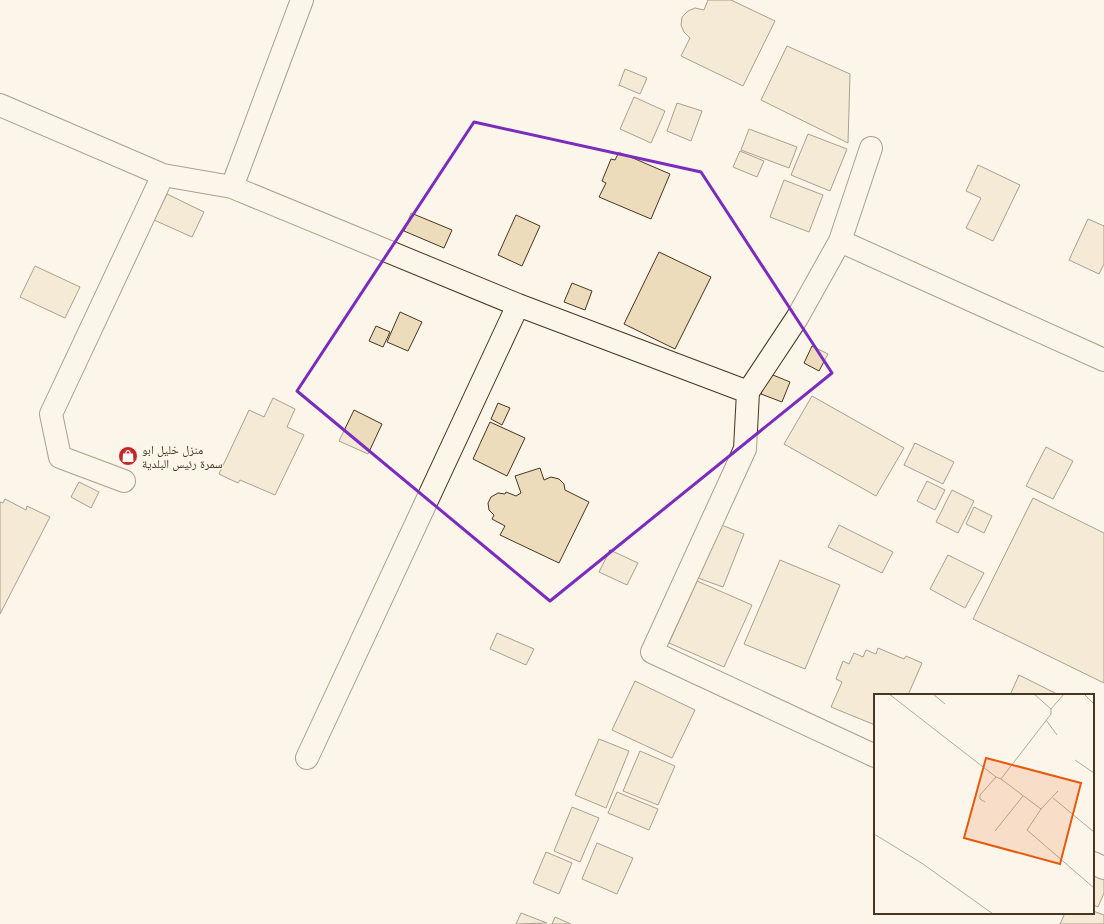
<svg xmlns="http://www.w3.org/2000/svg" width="1104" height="924" viewBox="0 0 1104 924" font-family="Poppins,'Noto Naskh Arabic',sans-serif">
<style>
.building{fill:#ecdcbc;stroke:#4a3520}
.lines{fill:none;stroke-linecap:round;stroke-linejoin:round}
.minor-casing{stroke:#4a3520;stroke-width:24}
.minor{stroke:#fbf6e9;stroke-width:22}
.marked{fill:none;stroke:#7b2cbf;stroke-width:3;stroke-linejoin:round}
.labels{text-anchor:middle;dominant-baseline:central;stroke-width:3;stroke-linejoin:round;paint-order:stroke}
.poi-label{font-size:12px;fill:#4a3520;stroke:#fbf6e9;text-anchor:start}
.inset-road{fill:none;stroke:#b4a999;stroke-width:1}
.view{fill:#e8590c;fill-opacity:0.15;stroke:#e8590c;stroke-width:2}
.inset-edge{fill:none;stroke:#4a3520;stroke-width:2}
</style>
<rect width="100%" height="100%" fill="#fbf6e9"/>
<!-- building -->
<path class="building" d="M708 0H731L775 21 743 86 681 56 690 38 684 32 681 25 682 17 688 11 695 8 704 10Z
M787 46 850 74 848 143 761 100Z
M625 69 647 78 640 94 619 85Z
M634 97 665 111 651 143 620 129Z
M677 103 702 111 691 141 667 131Z
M749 129 797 147 789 168 741 150Z
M808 134 847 149 830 191 791 175Z
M740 151 764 161 757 177 733 167Z
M619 152 670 174 651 219 599 197 606 183 602 181 611 159 615 160Z
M978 165 1020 185 993 241 966 228 981 198 966 191Z
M784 180 823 195 809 232 770 217Z
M167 194 204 212 192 237 154 220Z
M411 213 452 230 444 248 404 231Z
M516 215 540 226 522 266 498 255Z
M1088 219 1104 226V264L1099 274 1069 260Z
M659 252 711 277 675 349 624 324Z
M35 266 80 287 65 318 20 297Z
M572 283 592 291 585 310 564 302Z
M400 312 422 322 408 351 387 342Z
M376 326 390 332 383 347 369 341Z
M812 346 828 354 819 371 804 363Z
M768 373 790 382 782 402 761 394Z
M812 396 904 448 876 496 784 444Z
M273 398 295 409 287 427 304 435 275 495 240 480 238 483 219 474 249 410 264 417Z
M498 403 510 408 502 425 491 419Z
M354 410 382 424 368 454 339 441Z
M490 422 525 438 507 476 473 459Z
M915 443 954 462 943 484 904 465Z
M1046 447 1073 461 1053 499 1026 486Z
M540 468 544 480 551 477 559 479 564 484 565 490 589 502 559 563 500 535 505 526 492 519 494 515 489 510 488 503 491 497 498 493 505 494 506 492 516 496 521 493 515 476Z
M927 481 945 490 935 510 917 501Z
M79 482 99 492 91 508 71 497Z
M952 490 974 501 958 533 936 522Z
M1033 498 1104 533V683L973 619Z
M5 499 26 510 27 506 50 517 0 614V502L3 503Z
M974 507 992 516 984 533 966 524Z
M719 524 744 534 723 587 698 578Z
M839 525 893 552 882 573 828 547Z
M610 550 638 563 627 585 599 572Z
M948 555 984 573 965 608 930 589Z
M780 560 840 585 805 669 744 644Z
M697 581 752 605 724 667 669 643Z
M497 633 534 649 526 665 490 649Z
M878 648 904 659 906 656 922 663 908 695H875V725L831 707 842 682 836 679 843 661 849 664 854 653 863 657 866 650 876 654Z
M1019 675 1059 695H1010Z
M635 681 695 710 672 758 612 730Z
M599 739 629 751 606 808 575 795Z
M640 751 675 766 658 805 623 791Z
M617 792 658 809 649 830 608 813Z
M572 807 599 818 580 862 554 851Z
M597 843 633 858 617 894 582 879Z
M546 852 572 863 559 894 533 883Z
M1093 873 1104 878V893L1098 907 1093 905Z
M1093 911 1104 915V924H1060L1065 913H1093Z
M521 913 547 923 516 924Z
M555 917 571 924H552Z"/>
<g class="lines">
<!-- minor casing -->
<g class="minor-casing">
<path id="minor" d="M0 105 163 175 51 414 60 457 124 481
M163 175 232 187 302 0
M232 187 518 305 748 392 797 318 840 241 871 148
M840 241 1104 360
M748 392 745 449 652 652 875 756
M307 758 518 305
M1093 863 1104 868"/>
</g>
<!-- minor -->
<use href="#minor" class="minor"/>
</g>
<!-- marked area -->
<path d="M0 0H1104V924H0ZM474 122 701 172 832 373 550 601 297 391Z" fill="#fbf6e9" fill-opacity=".55" fill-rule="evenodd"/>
<path class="marked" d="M474 122 701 172 832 373 550 601 297 391Z"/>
<!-- icons -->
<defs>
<g id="shop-disc" transform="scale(1)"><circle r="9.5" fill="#c62828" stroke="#fbf6e9"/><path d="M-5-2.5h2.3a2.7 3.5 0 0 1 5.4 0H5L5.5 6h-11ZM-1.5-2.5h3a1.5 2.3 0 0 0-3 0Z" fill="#fff"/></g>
</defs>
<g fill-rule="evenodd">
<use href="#shop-disc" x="128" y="456"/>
</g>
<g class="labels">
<!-- poi labels -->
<g class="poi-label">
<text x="142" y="449">منزل خليل ابو<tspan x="142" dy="14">سمرة رئيس البلدية</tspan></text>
</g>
</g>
<!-- overview -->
<g transform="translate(874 694)">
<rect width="220" height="220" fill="#fbf6e9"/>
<path class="inset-road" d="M15 0 122 83 106 101V105L111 108M59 0 71 10M160 0 177 15 190 0M210 0 220 10M172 26 183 41M201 66 220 79M122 83 127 85 177 20V15M127 85 167 115 184 97M179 104 220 138M167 115 153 136 220 194M121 137 149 102M0 140 49 170 119 220"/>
<path class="view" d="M112 64 207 89 186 170 90 144Z"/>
<rect width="220" height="220" class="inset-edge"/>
</g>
</svg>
